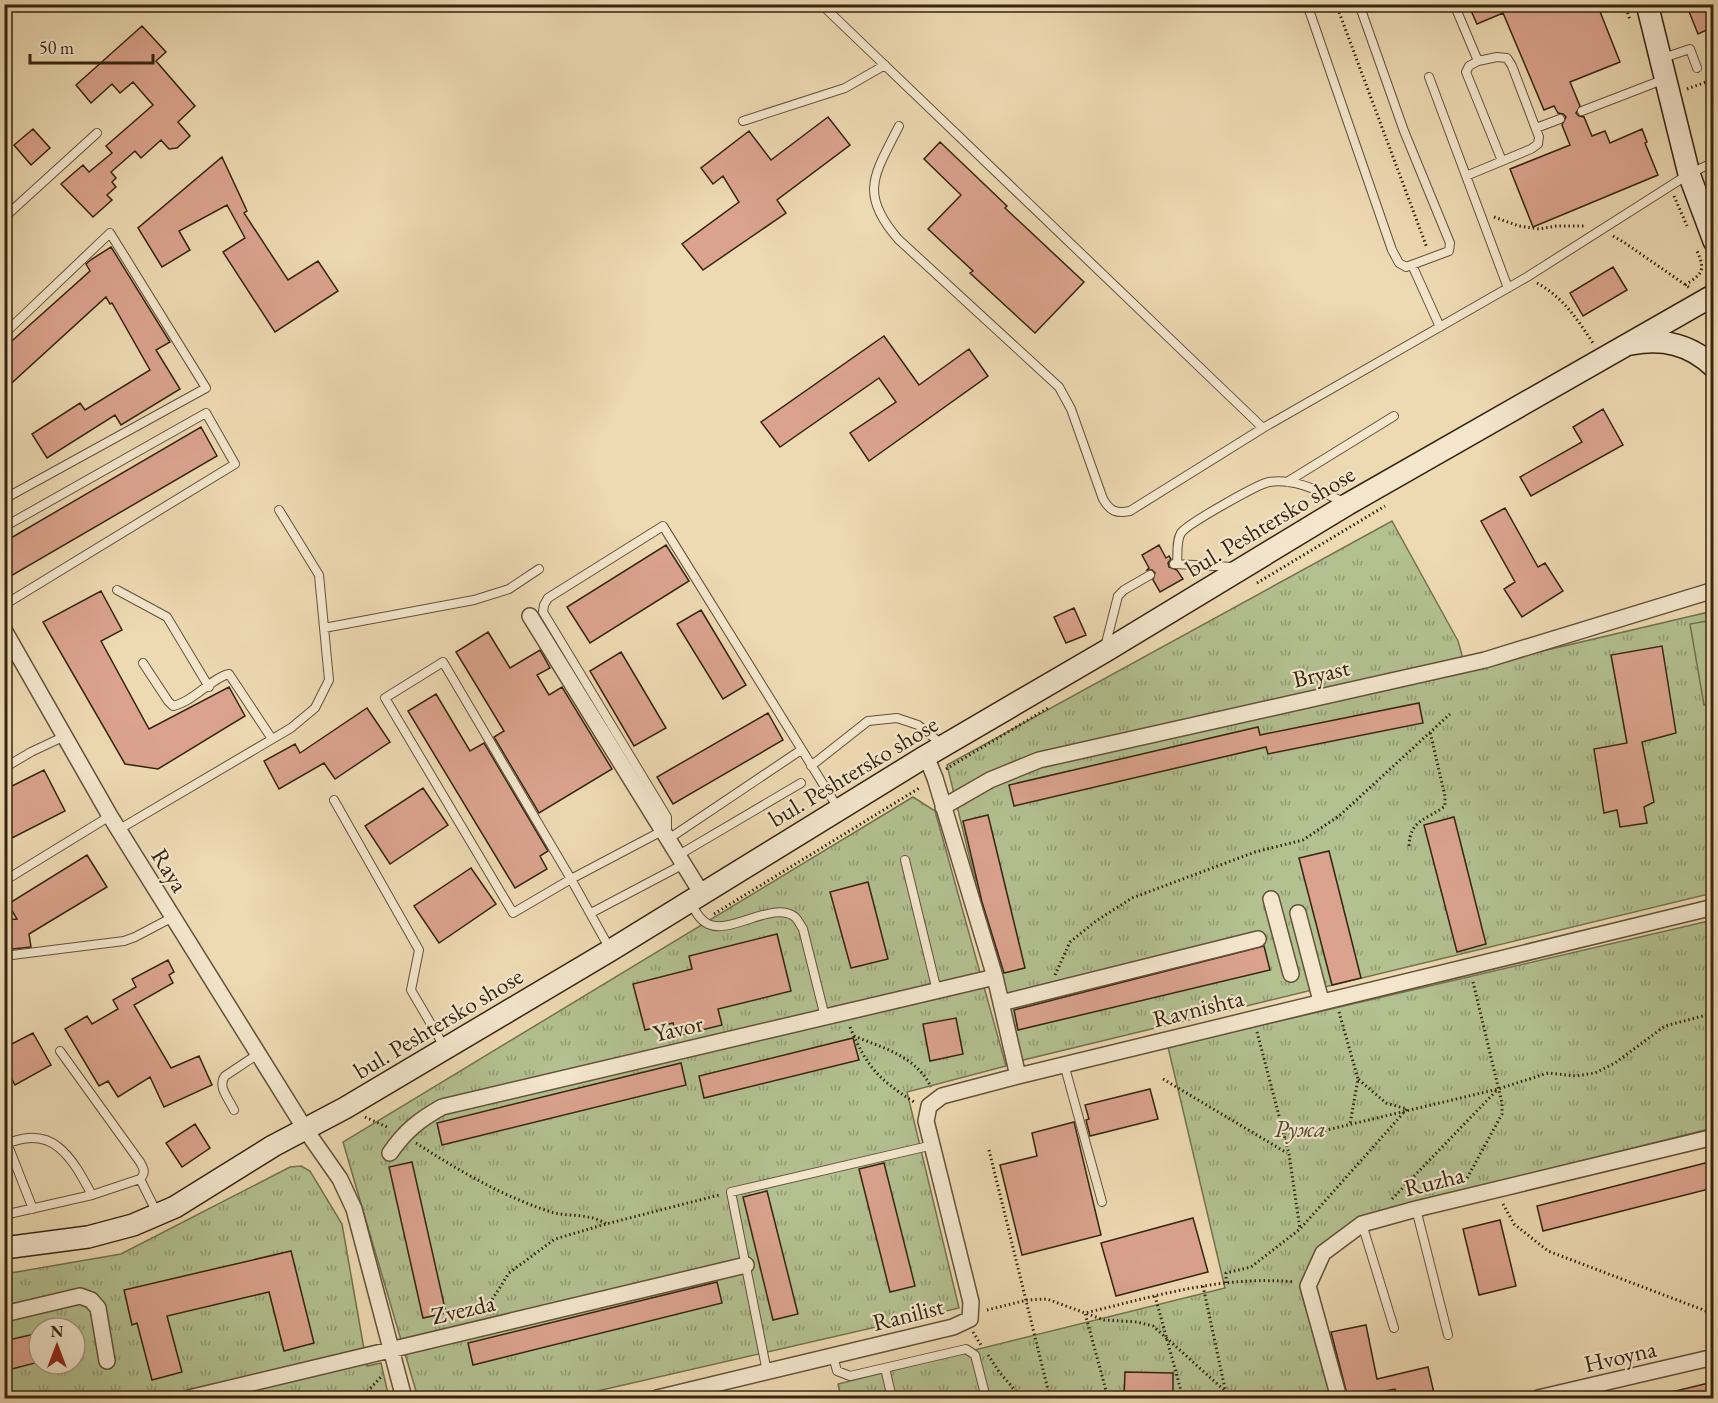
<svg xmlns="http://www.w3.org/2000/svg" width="1718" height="1403" viewBox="0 0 1718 1403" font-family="'EB Garamond',serif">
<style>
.grass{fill:url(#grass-tufts);stroke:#747250;stroke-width:1.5;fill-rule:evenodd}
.garden{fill:#b3c090;stroke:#747250;stroke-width:1.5}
.building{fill:#dba38e;stroke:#35250f;stroke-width:1.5}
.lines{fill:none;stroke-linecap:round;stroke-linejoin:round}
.lane-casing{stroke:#635238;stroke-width:10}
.street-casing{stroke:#635238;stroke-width:18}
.secondary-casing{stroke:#35250f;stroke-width:24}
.path{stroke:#35250f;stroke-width:3;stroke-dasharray:1.5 3;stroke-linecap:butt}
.lane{stroke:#f3e6cd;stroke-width:8}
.street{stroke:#f3e6cd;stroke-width:15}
.secondary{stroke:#f3e6cd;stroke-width:21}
.labels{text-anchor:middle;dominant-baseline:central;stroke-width:4.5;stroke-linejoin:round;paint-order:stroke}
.street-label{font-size:24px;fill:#35250f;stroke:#f3e6cd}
.park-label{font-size:24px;font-style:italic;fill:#544c2f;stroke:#f3e6cd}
</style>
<defs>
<pattern id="grass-tufts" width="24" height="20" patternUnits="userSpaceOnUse" patternTransform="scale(1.5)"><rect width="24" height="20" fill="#b3c090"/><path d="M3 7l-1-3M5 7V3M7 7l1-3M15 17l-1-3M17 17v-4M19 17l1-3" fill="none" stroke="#929c74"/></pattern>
</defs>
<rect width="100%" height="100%" fill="#edd9b2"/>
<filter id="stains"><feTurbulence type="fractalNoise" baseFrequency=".00333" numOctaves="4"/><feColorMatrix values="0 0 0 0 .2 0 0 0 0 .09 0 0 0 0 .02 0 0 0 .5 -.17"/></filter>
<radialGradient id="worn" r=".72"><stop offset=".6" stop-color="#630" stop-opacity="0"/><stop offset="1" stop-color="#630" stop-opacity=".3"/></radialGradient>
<!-- grass -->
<path class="grass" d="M1392 521 1458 641 1466 669 1713 611V893L1019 1061 947 765Z
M913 797 935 811 1006 1066 907 1092 959 1308 567 1398H418L343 1142Z
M1713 920V1128L1366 1215 1318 1249 1300 1288 1332 1398H841L838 1384 1225 1288 1168 1047Z
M301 1166 310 1171 342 1224 367 1366 381 1363 389 1398H5V1274L121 1254 290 1167ZM39 1328H75V1364H39Z"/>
<!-- garden -->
<path class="garden" d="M1713 620V703L1704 705 1690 624Z"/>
<!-- building -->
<path class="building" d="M1468 4H1597L1620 62 1570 82 1580 106 1576 113 1579 116 1584 117 1592 136 1605 131 1610 143 1642 129 1647 142 1645 143 1658 175 1533 227 1510 169 1570 145 1562 125 1566 117 1563 114 1558 113 1554 106 1544 110 1503 13 1477 24Z
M1686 4H1713V27L1698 34Z
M142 26 166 52 156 61 195 106 178 122 190 136 177 148 169 149 161 140 141 158 135 151 111 172 116 178 112 182 116 187 107 195 112 200 93 217 61 184 83 165 89 172 112 153 106 146 153 105 133 82 120 93 112 84 91 103 76 85Z
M828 117 850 145 777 200 786 213 703 270 682 244 739 202 723 176 713 184 701 168 749 131 771 160Z
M33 129 50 148 31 165 14 145Z
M940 142 1007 206 1005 208 1084 282 1035 333 970 273 973 271 928 229 961 195 924 159Z
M222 157 247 211 244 213 288 280 318 261 338 291 275 332 223 252 245 238 227 205 179 231 190 250 162 267 138 228Z
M111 247 170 342 156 350 180 389 121 425 115 415 47 458 32 434 80 403 85 410 150 370 112 303 110 304 106 297 4 390V348L90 271 86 264 92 259Z
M1613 267 1627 290 1583 316 1570 293Z
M884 336 919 385 969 349 988 376 869 461 850 433 896 402 879 378 780 447 761 422Z
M1603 409 1623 445 1531 496 1520 477 1582 442 1573 427Z
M201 427 217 456 4 580V542Z
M1505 508 1538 567 1545 563 1563 591 1522 617 1504 589 1515 582 1481 521Z
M666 545 689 581 590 643 567 607Z
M1159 545 1166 558 1169 556 1171 559 1168 563 1169 567 1177 570 1183 579 1160 592 1153 580 1155 573 1152 570H1147L1149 568 1142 555Z
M101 591 122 630 101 641 149 729 229 687 245 716 158 769 125 764 43 622Z
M1074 608 1086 635 1066 643 1054 617Z
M701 610 746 685 723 699 677 624Z
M488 632 510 668 540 650 550 668 537 675 549 695 562 687 612 769 539 813 494 737 504 731 456 652Z
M1662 646 1676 733 1642 742 1654 802 1644 807 1647 823 1620 827 1617 810 1604 813 1594 749 1627 743 1611 655Z
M621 652 666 728 634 746 590 671Z
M436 694 470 751 484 743 548 851 540 856 547 869 515 888 408 711Z
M1419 703 1423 723 1268 754 1266 747 1014 806 1009 785 1258 727 1260 735Z
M367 708 390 742 335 779 324 763 279 789 264 761 295 744 300 753Z
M768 713 783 740 673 804 657 777Z
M44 770 65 811 12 838 4 823V790Z
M423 788 448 825 390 864 365 826Z
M988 815 1025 968 1004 973 982 902 963 821Z
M1454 817 1486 944 1457 952 1424 825Z
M1329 851 1361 978 1332 985 1299 858Z
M87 855 107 887 29 934 31 947 4 950V920L17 919 8 904Z
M471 868 496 904 439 943 414 906Z
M868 882 888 959 851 968 830 892Z
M777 934 791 991 718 1009 722 1025 677 1036 673 1023 645 1030 633 984 692 969 689 956Z
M1264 946 1270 970 1018 1030 1014 1010Z
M168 960 174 972 169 975 173 983 134 1005 171 1068 199 1056 212 1085 164 1107 150 1077 118 1097 108 1081 99 1086 65 1029 87 1016 92 1024 118 1009 113 1000 136 987 132 979Z
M956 1018 963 1054 930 1061 923 1024Z
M33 1033 51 1065 15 1085 4 1065V1048Z
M853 1038 859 1060 704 1098 699 1076Z
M681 1063 686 1085 442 1145 437 1123Z
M1150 1089 1158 1119 1090 1136 1086 1120 1089 1119 1085 1105Z
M1074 1122 1101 1235 1022 1255 1000 1165 1037 1156 1032 1133Z
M195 1124 210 1148 182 1167 166 1143Z
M1713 1161V1188L1543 1231 1537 1206Z
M412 1162 446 1313 423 1318 389 1167Z
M884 1163 915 1286 890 1292 859 1169Z
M767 1191 798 1314 773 1320 743 1197Z
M1193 1218 1208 1272 1116 1296 1101 1243Z
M1500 1220 1516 1286 1479 1295 1463 1229Z
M291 1251 314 1343 284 1351 269 1292 167 1316 182 1372 152 1380 137 1323 132 1325 124 1290Z
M717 1282 722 1303 473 1365 468 1343Z
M1366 1325 1377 1379 1428 1367 1434 1393 1411 1398H1397L1395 1389 1348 1398 1331 1332Z
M39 1333V1362L4 1371V1341Z
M1125 1372 1173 1373V1398H1124Z
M1713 1382V1398H1667V1393Z"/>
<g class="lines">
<!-- lane casing -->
<g class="lane-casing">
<path id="lane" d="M821 4 1263 428
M1307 4 1392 250 1399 263 1406 267 1449 251 1450 243 1404 131 1359 4
M1454 4 1478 61 1497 57 1507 58 1512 66 1539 137 1538 144 1531 149 1466 176
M1663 58 1690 49 1697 68
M1478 61 1469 66 1466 72 1502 161
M1429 77 1508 288
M1582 111 1665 79
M743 121 845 88 885 65
M899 126C875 174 858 193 898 239L1059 387 1071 409 1103 499C1110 511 1116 514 1130 511L1263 428 1527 277 1689 174 1714 162
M1536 128 1560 119
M4 232 8 214 97 133
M1412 265 1440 327
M4 334 110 233 206 388 4 499
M1287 482 1394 416
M4 527 206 413 235 464 4 605
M1174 564 1234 567
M1177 564C1178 554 1176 541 1181 533 1187 524 1258 484 1269 482 1295 478 1321 492 1344 502
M117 590 167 617 209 687
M324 628 474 600 509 589 539 569
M1105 647 1118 596 1124 590 1150 575
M143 663 168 701 173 706C193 702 213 677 229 674L272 739
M811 766 868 721 897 718 918 725 943 745
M4 768 31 752 65 736
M334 800 419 950 411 990 445 1048
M118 830 291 728 315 708 329 680 319 575 279 510
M667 833V817L543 612 544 605 548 598 663 526 838 808
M667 840 801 750
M677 856 801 783
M905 860 937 991
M4 881 110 816
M690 902C695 910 699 920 708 924 730 935 774 900 795 917 798 920 801 926 803 929L825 1017
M591 913 682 865
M610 949 571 879 443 662 385 698 513 913 571 879 662 831
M4 956 124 941 135 937 173 917
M60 1051 140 1162C144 1169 146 1173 140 1179L157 1213
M1064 1064 1102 1202
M234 1110C229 1099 217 1087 225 1076L258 1054
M7 1143 33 1209
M4 1145C53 1122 72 1158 92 1195
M1416 1209 1448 1335
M4 1215 92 1195 140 1179
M1362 1224 1394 1328
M833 1356 837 1371 850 1376 966 1349 975 1355 986 1398
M885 1368 892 1398
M767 1372 731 1192 933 1145"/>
</g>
<!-- street casing -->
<g class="street-casing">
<path id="street" d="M530 616 702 894
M4 630 110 816 305 1129 340 1179 354 1209 404 1398
M926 756 935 778 995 977 1018 1076 1714 907
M943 807 990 780 1039 760 1485 660 1714 590
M1271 899 1291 974
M1298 913 1321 1001
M1001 1003 1258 939
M390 1153C405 1131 419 1120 442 1107L995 977
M4 1314 80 1296 91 1300 98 1308 107 1361
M189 1398 746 1265
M657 1398 953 1327 970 1319 971 1302 926 1121 929 1106 942 1096 1018 1076
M1339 1398 1308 1286 1323 1253 1362 1224 1416 1209 1714 1137
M1538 1398 1714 1357"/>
</g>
<!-- secondary casing -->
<g class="secondary-casing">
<path id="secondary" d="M1647 4 1689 174 1714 241
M1631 344C1663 338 1690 344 1714 367
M4 1248 88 1237 133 1225 175 1207 273 1146 345 1108 611 950 926 756 1104 652 1348 504 1714 295"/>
</g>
<!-- path -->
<path class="path" d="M1336 4 1427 248
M1625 4 1630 20
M1666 10 1681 4
M1687 89 1714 79
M1674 196 1687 226
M1494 217 1519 226 1539 229 1556 226H1585
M1613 236 1625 243 1690 288
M1537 283C1563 297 1577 319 1593 343
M1685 285C1702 274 1706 271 1697 251
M1257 583 1385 506
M946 769 1048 708
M1409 846C1410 819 1427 820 1445 806V796L1430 732
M714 914 921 787
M1055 975 1070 942 1096 921 1132 898 1255 852 1303 840 1339 816 1450 714
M1339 1012 1358 1079 1350 1124
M850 1027C867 1067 877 1078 914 1102
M1257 1032 1289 1154 1300 1229
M854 1036C883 1048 916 1056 931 1087
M1163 1079 1287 1153
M365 1117 389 1128
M1285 1140 1498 1089 1548 1073 1576 1076 1595 1073 1615 1063 1665 1026 1714 1013
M416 1143C458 1170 500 1195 548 1211 567 1218 589 1212 606 1224
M989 1150 1050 1398
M1465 1182 1502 1114V1103L1473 982
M1392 1199 1498 1089
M1503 1204 1514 1224 1548 1251 1714 1314
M1226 1283V1273L1251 1267 1300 1229 1407 1109 1386 1103 1358 1079
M1203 1286 1225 1389
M1155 1296 1183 1398
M987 1310 1027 1300 1047 1299 1104 1320 1137 1322 1153 1326 1233 1398
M485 1311 509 1273 555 1239 606 1224 719 1195
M973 1332 981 1345
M988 1355 1000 1373 1022 1398
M361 1398 382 1376
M1108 1398 1085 1313C1156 1296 1222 1275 1295 1282"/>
<!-- lane -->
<use href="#lane" class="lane"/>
<!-- street -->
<use href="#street" class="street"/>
<!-- secondary -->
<use href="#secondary" class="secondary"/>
</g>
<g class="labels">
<!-- street labels -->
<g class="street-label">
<text transform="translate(1270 521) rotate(-31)">bul. Peshtersko shose</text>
<text transform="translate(1321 673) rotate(-13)">Bryast</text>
<text transform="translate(853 771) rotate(-31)">bul. Peshtersko shose</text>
<text transform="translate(170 870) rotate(58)">Raya</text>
<text transform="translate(1198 1008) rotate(-14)">Ravnishta</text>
<text transform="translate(438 1023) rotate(-31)">bul. Peshtersko shose</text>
<text transform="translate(678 1028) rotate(-13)">Yavor</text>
<text transform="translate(1434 1181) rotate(-14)">Ruzha</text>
<text transform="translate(463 1309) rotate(-13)">Zvezda</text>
<text transform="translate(908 1314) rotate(-14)">Ranilist</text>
<text transform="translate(1620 1356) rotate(-13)">Hvoyna</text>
</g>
<!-- park labels -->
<g class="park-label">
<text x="1300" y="1128">Ружа</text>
</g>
</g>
<!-- margin -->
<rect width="1718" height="1403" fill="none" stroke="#edd9b2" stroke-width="24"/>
<rect x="6" y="6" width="1706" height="1391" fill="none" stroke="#35250f" stroke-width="3"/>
<rect x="12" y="12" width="1694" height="1379" fill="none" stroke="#35250f" stroke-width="1.5"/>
<!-- north arrow -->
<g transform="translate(57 1346)"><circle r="28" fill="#f3e6cd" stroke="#a79981" stroke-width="1.5"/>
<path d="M0-4.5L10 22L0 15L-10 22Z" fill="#8f2418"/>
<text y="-9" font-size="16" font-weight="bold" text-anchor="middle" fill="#35250f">N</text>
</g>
<!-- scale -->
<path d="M30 54v9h123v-9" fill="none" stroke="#35250f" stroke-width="3"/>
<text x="39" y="54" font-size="18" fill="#35250f" stroke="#f3e6cd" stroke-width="4.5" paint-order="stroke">50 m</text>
<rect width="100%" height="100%" filter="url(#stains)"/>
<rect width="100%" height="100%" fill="url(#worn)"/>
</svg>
